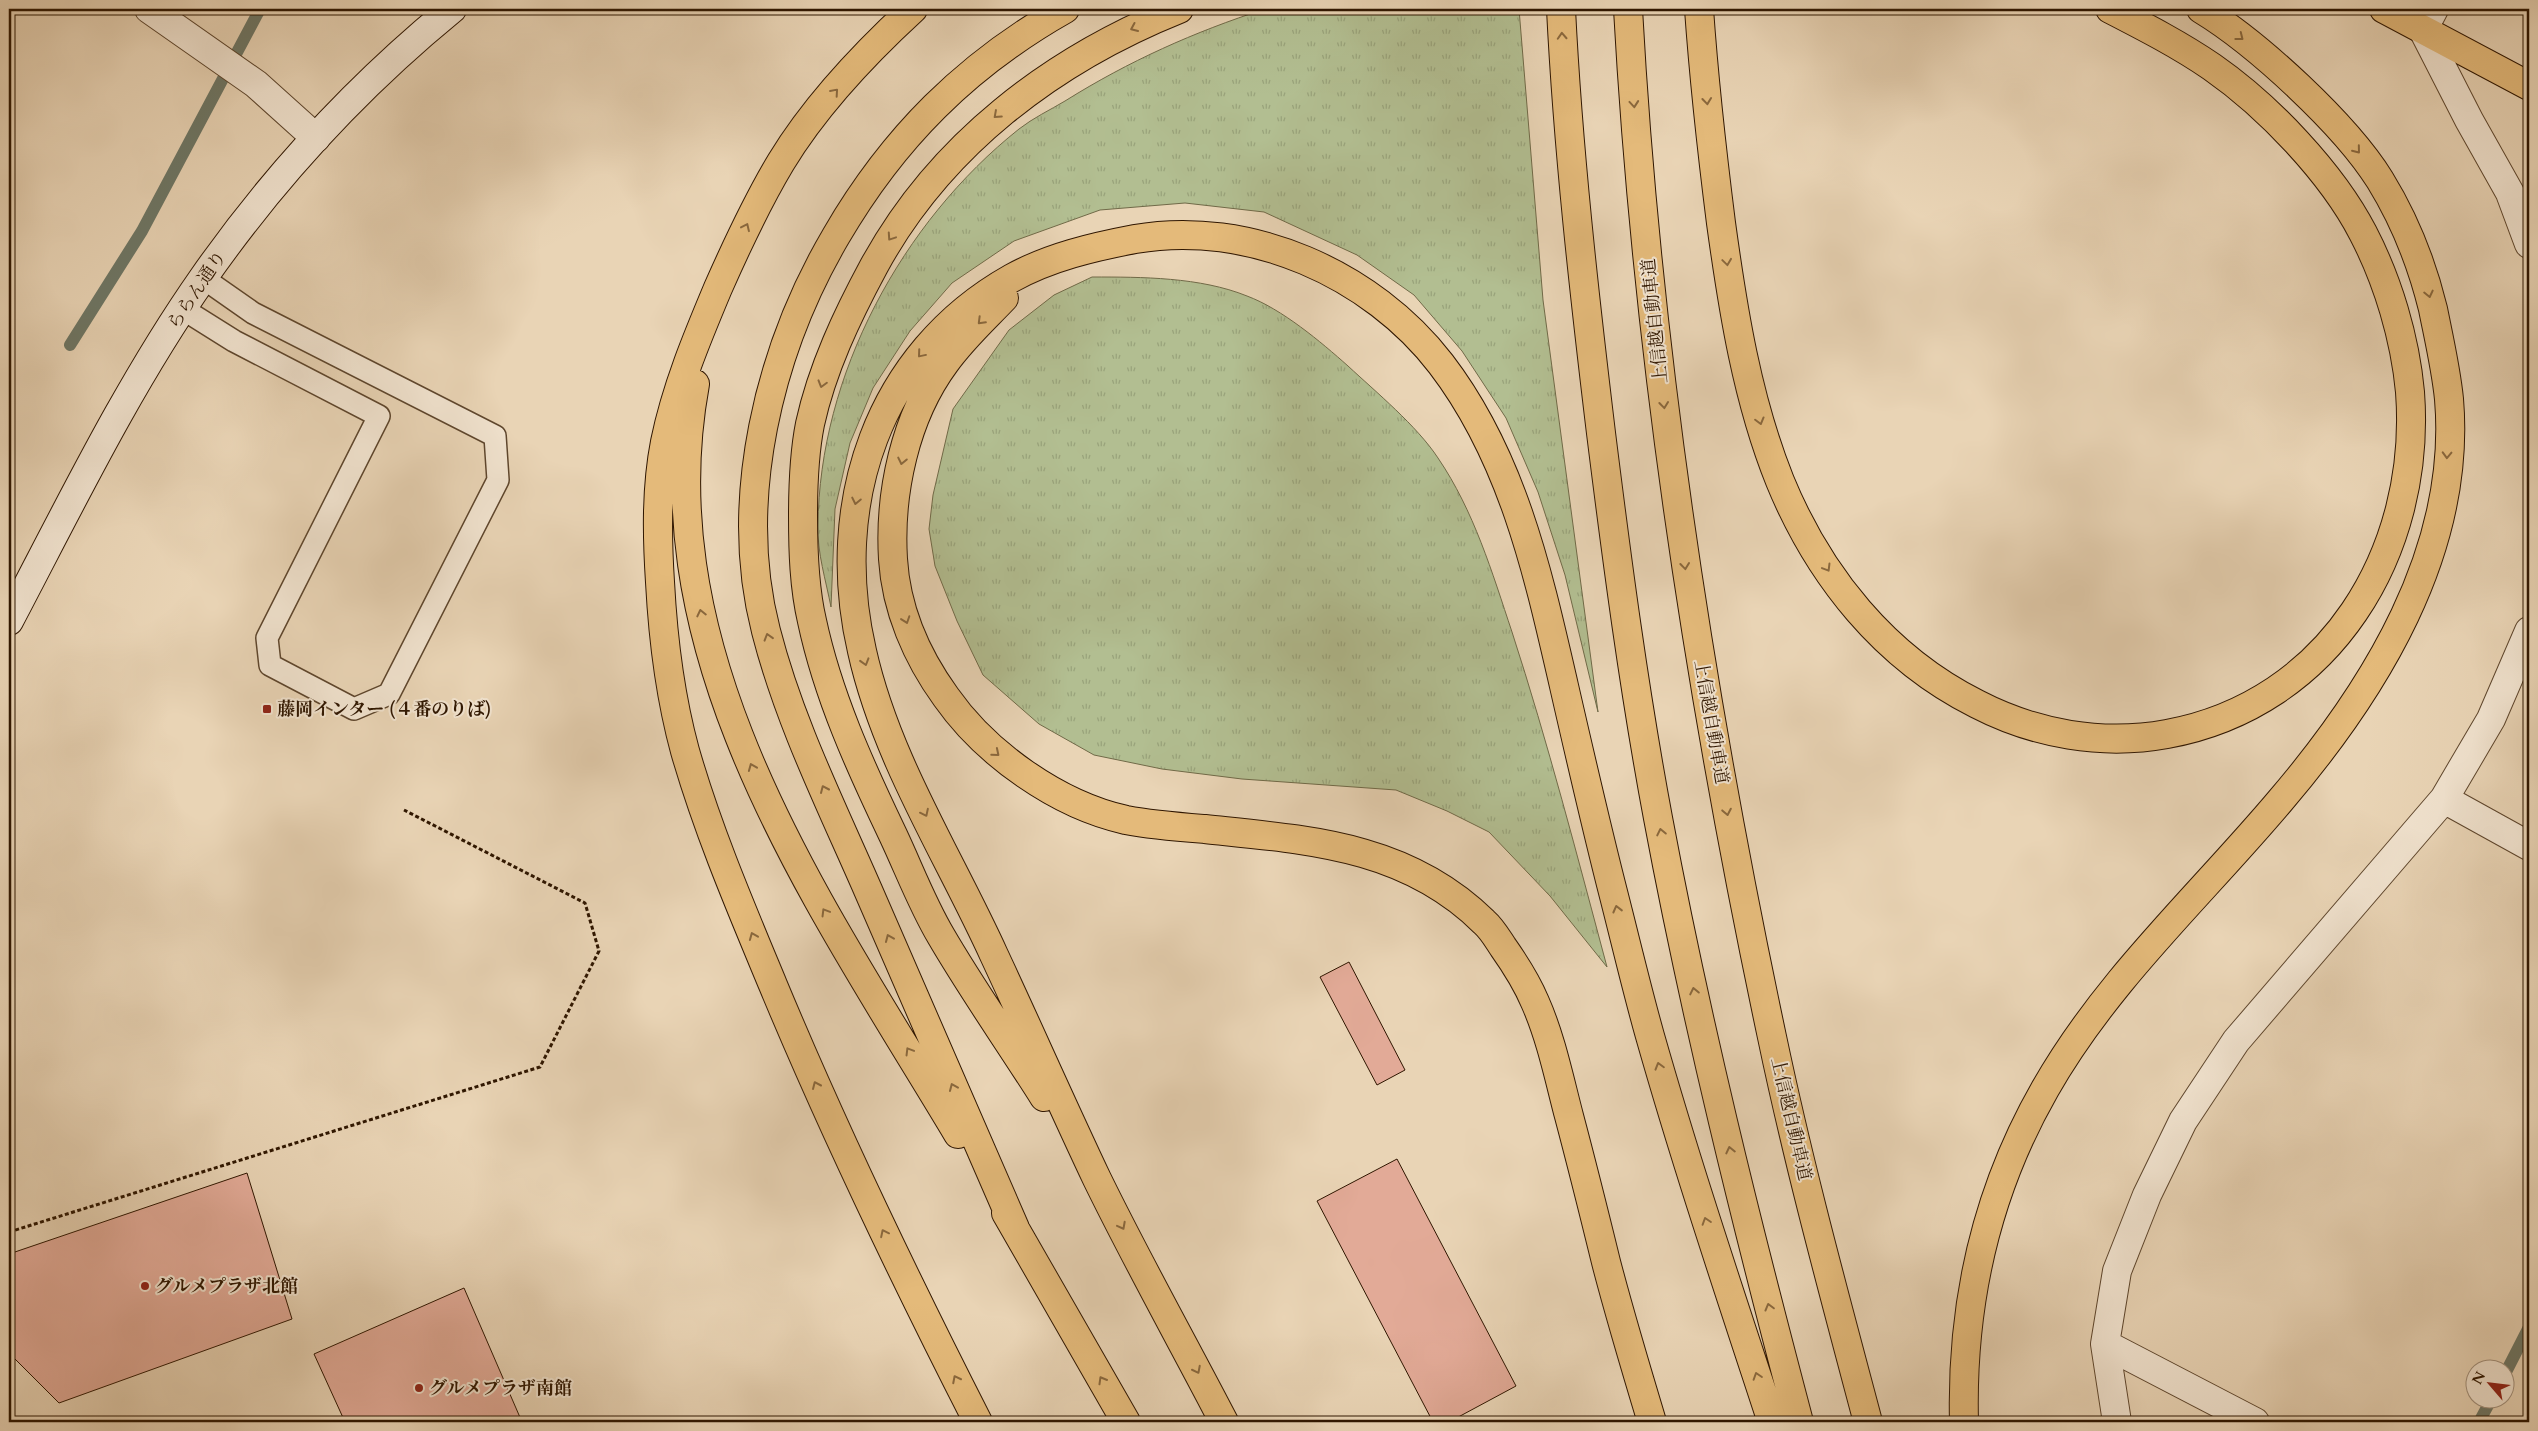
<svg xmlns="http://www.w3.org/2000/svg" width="2538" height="1431" viewBox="0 0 2538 1431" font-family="Cardo,'Noto Serif JP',serif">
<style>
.grass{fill:url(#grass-tufts);stroke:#706a48}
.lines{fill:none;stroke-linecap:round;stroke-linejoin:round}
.stream{stroke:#6e7766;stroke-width:12}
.building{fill:#e2aa97;stroke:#2f1600}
.lane-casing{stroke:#5e462d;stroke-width:24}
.street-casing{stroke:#5e462d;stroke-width:30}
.secondary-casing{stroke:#2f1600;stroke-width:30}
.primary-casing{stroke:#2f1600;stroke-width:30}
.highway-casing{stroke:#2f1600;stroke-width:30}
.path{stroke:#2f1600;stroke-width:3;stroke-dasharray:4 2.5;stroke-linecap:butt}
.lane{stroke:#f1e3cf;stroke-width:21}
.street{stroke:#f1e3cf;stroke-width:28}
.secondary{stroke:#f1e3cf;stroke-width:28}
.primary{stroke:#e4ba7a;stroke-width:28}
.highway{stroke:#e4ba7a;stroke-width:28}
.oneway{stroke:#8a683d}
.poi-dot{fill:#8f2418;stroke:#f1e3cf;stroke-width:2}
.labels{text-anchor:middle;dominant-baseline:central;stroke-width:4;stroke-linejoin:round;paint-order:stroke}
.street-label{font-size:18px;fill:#2f1600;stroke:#f1e3cf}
.poi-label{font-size:18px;font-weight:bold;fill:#2f1600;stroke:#f1e3cf;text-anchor:start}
</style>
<defs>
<pattern id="grass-tufts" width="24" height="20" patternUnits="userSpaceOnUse" patternTransform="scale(1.25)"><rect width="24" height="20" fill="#b2be91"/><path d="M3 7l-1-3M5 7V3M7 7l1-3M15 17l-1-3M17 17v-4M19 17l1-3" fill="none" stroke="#99a37b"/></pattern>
</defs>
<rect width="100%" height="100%" fill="#e9d4b5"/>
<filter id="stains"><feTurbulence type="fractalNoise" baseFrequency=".004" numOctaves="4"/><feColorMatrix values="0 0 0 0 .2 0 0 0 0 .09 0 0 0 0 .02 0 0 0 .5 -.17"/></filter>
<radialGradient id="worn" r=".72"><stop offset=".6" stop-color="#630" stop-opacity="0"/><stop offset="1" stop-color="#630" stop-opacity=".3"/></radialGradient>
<!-- grass -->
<path class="grass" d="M1265 9H1519L1543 300 1598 712 1565 575 1538 492 1506 418 1462 351 1414 295 1357 255 1264 212 1185 203 1100 210 1014 241 952 283 910 331 873 388 850 443 835 509 831 607C826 581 817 552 818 526 819 375 902 222 1019 129 1033 118 1050 110 1065 101 1129 61 1194 32 1265 9Z
M1092 277C1142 277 1200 277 1247 296 1282 309 1321 342 1348 366 1376 392 1417 426 1438 458 1474 511 1492 572 1512 632 1548 743 1577 855 1607 967L1550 896 1489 832 1447 811 1396 790 1242 779 1162 769 1094 755 1039 724 983 675 957 621 935 566 929 529 933 495 953 409 1009 330 1054 295Z"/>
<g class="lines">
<!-- stream -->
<path class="stream" d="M70 345 142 231 260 9
M2506 1372 2529 1327
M2479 1422 2492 1398"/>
</g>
<!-- building -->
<path class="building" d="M1349 962 1405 1070 1377 1085 1320 977Z
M1397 1159 1516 1386 1449 1422H1433L1317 1201Z
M247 1173 292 1319 59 1403 9 1353V1254Z
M464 1288 522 1422H345L314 1354Z"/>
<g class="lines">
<!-- lane casing -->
<g class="lane-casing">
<path id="lane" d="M183 309 234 341 379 416 267 638 270 665 354 709 389 694 498 480 495 436 253 313 203 278"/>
</g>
<!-- street casing -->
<g class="street-casing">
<path id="street" d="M149 9 256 84 316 138
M2434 9 2423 30 2469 120 2510 193 2529 244
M2444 799 2529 846
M2105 1344 2255 1422
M2117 1422 2105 1344 2117 1271 2147 1195 2183 1121 2236 1041 2444 799 2491 719 2529 631"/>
</g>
<!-- secondary casing -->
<g class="secondary-casing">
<path id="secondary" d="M9 621C70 505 128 385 203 278 273 178 358 86 452 9"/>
</g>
<!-- primary casing -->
<g class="primary-casing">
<path id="primary" d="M2384 9 2529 86"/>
</g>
<!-- highway casing -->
<g class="highway-casing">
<path id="highway" d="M913 9C864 54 815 106 781 162 757 202 737 245 718 288 697 338 676 388 665 442 656 488 657 536 660 582 663 639 670 696 685 751 708 831 741 908 773 985 835 1134 905 1279 978 1422
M1561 9C1568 150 1584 292 1601 433 1617 561 1634 690 1658 818 1696 1021 1746 1222 1799 1422
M1628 9C1647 355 1700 698 1772 1037 1799 1166 1834 1294 1868 1422
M1699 9C1704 80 1712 152 1721 223 1733 310 1747 399 1780 481 1819 576 1885 658 1977 704 2035 734 2102 746 2167 734 2330 704 2422 552 2410 392 2405 338 2388 281 2363 233 2332 173 2268 106 2212 67 2180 45 2145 27 2110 9
M1004 298C984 319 962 339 945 363 905 417 889 493 893 559 896 609 917 657 946 697 986 754 1058 805 1126 820 1152 825 1179 827 1205 829 1308 840 1406 845 1484 922 1492 929 1497 938 1503 947 1515 964 1527 983 1535 1002 1551 1038 1559 1078 1569 1116 1582 1165 1594 1213 1606 1262 1620 1316 1636 1369 1652 1422
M695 384C644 661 823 908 958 1134
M1044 1097C1010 1043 973 991 941 936 922 904 909 869 893 835 860 766 828 696 812 621 804 587 803 551 803 516 803 486 804 454 810 424 822 369 847 316 874 266 940 145 1052 60 1179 9
M1006 1213 1126 1422
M1015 1228C966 1116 917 1003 868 890 831 805 789 721 766 631 732 500 769 350 836 236 893 138 966 65 1065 9
M1224 1422C1182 1341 1137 1261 1097 1179 1062 1105 1029 1030 994 955 949 856 886 759 862 651 828 505 877 354 1012 278 1050 257 1093 247 1135 239 1249 219 1372 274 1441 364 1513 458 1538 573 1564 686 1580 756 1596 826 1614 896 1626 943 1637 990 1650 1036 1687 1166 1730 1294 1772 1422
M1964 1422C1961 1304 1986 1192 2045 1089 2107 980 2200 896 2280 801 2374 691 2462 551 2449 399 2446 369 2439 339 2433 309 2422 264 2404 219 2380 180 2345 124 2257 43 2201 9"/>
</g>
<!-- path -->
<path class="path" d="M9 1232 540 1067 599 951 585 903 404 810"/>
<!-- lane -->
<use href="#lane" class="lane"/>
<!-- street -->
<use href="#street" class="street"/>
<!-- secondary -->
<use href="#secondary" class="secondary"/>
<!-- primary -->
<use href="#primary" class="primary"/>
<!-- highway -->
<use href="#highway" class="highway"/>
</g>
<!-- one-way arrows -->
<defs><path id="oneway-chevron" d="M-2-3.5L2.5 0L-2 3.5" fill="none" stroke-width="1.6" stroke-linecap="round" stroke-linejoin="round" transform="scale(1.25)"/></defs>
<g class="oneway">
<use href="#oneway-chevron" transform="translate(1134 28) rotate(156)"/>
<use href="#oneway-chevron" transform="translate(1562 36) rotate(-93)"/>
<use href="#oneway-chevron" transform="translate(2240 37) rotate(38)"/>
<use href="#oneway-chevron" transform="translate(835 92) rotate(-49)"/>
<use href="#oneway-chevron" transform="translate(1707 101) rotate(84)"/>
<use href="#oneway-chevron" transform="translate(1634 104) rotate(85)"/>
<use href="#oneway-chevron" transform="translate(997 115) rotate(138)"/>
<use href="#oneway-chevron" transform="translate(2357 150) rotate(51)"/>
<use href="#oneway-chevron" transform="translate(746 227) rotate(-65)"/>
<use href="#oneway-chevron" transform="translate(891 237) rotate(124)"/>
<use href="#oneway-chevron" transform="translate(1727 262) rotate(82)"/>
<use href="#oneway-chevron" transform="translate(2429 294) rotate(77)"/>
<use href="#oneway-chevron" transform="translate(981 321) rotate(135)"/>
<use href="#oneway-chevron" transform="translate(921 354) rotate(130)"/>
<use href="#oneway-chevron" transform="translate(822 384) rotate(106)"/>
<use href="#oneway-chevron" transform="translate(1664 405) rotate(83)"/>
<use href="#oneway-chevron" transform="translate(1760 421) rotate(75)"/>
<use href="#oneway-chevron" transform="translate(2447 455) rotate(92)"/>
<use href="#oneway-chevron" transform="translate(902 461) rotate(102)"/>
<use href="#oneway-chevron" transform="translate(856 501) rotate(102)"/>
<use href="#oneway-chevron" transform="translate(1685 566) rotate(83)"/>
<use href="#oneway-chevron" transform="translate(1827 568) rotate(59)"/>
<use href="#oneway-chevron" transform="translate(701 613) rotate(-103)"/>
<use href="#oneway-chevron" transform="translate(906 620) rotate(71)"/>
<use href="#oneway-chevron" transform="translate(768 637) rotate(-107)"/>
<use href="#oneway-chevron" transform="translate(865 662) rotate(73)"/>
<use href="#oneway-chevron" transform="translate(996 753) rotate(40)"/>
<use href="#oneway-chevron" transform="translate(752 767) rotate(-112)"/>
<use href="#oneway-chevron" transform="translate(824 789) rotate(-114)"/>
<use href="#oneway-chevron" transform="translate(1727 812) rotate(79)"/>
<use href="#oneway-chevron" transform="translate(925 813) rotate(64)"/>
<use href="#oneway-chevron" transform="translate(1661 832) rotate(-102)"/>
<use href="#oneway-chevron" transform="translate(1617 909) rotate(-104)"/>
<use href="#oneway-chevron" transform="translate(825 912) rotate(-121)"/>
<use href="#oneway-chevron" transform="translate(753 936) rotate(-112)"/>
<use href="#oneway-chevron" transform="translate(889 938) rotate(-113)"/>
<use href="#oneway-chevron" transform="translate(1694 991) rotate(-102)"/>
<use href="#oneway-chevron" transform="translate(909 1051) rotate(-121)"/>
<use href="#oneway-chevron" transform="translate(1659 1066) rotate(-106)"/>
<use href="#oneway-chevron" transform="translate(816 1085) rotate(-114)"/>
<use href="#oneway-chevron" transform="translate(953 1087) rotate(-113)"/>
<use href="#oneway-chevron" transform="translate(1730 1150) rotate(-103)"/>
<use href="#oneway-chevron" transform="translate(1706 1221) rotate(-108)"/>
<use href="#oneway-chevron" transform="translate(1122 1226) rotate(62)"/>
<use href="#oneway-chevron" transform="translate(884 1233) rotate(-116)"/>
<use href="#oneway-chevron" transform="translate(1769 1307) rotate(-105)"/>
<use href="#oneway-chevron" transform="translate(1197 1370) rotate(63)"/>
<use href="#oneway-chevron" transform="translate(1757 1376) rotate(-108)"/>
<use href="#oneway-chevron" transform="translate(956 1379) rotate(-117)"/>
<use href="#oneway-chevron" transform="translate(1102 1380) rotate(-120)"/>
</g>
<!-- markers -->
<g class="poi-dot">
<rect x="262" y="704" width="10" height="10" rx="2.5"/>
<circle cx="145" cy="1286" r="5"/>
<circle cx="419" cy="1388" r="5"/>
</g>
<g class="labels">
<!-- street labels -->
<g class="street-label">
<text transform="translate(197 290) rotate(-56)">ららん通り</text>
<text transform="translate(1655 321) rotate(-96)">上信越自動車道</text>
<text transform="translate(1711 722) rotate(80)">上信越自動車道</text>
<text transform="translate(1791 1119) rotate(77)">上信越自動車道</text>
</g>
<!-- poi labels -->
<g class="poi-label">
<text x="277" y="709">藤岡インター (４番のりば)</text>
<text x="155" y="1286">グルメプラザ北館</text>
<text x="429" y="1388">グルメプラザ南館</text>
</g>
</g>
<!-- margin -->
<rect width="2538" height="1431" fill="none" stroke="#e9d4b5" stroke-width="30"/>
<rect x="10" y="10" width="2518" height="1411" fill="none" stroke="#2f1600" stroke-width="2.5"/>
<rect x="15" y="15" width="2508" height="1401" fill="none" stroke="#2f1600"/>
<!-- north arrow -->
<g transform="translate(2490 1384) rotate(298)"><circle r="24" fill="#f1e3cf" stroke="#a3917c"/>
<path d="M0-4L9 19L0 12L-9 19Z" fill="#8f2418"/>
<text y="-8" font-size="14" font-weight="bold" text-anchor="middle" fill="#2f1600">N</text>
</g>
<rect width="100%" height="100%" filter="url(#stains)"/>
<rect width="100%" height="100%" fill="url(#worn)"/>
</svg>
